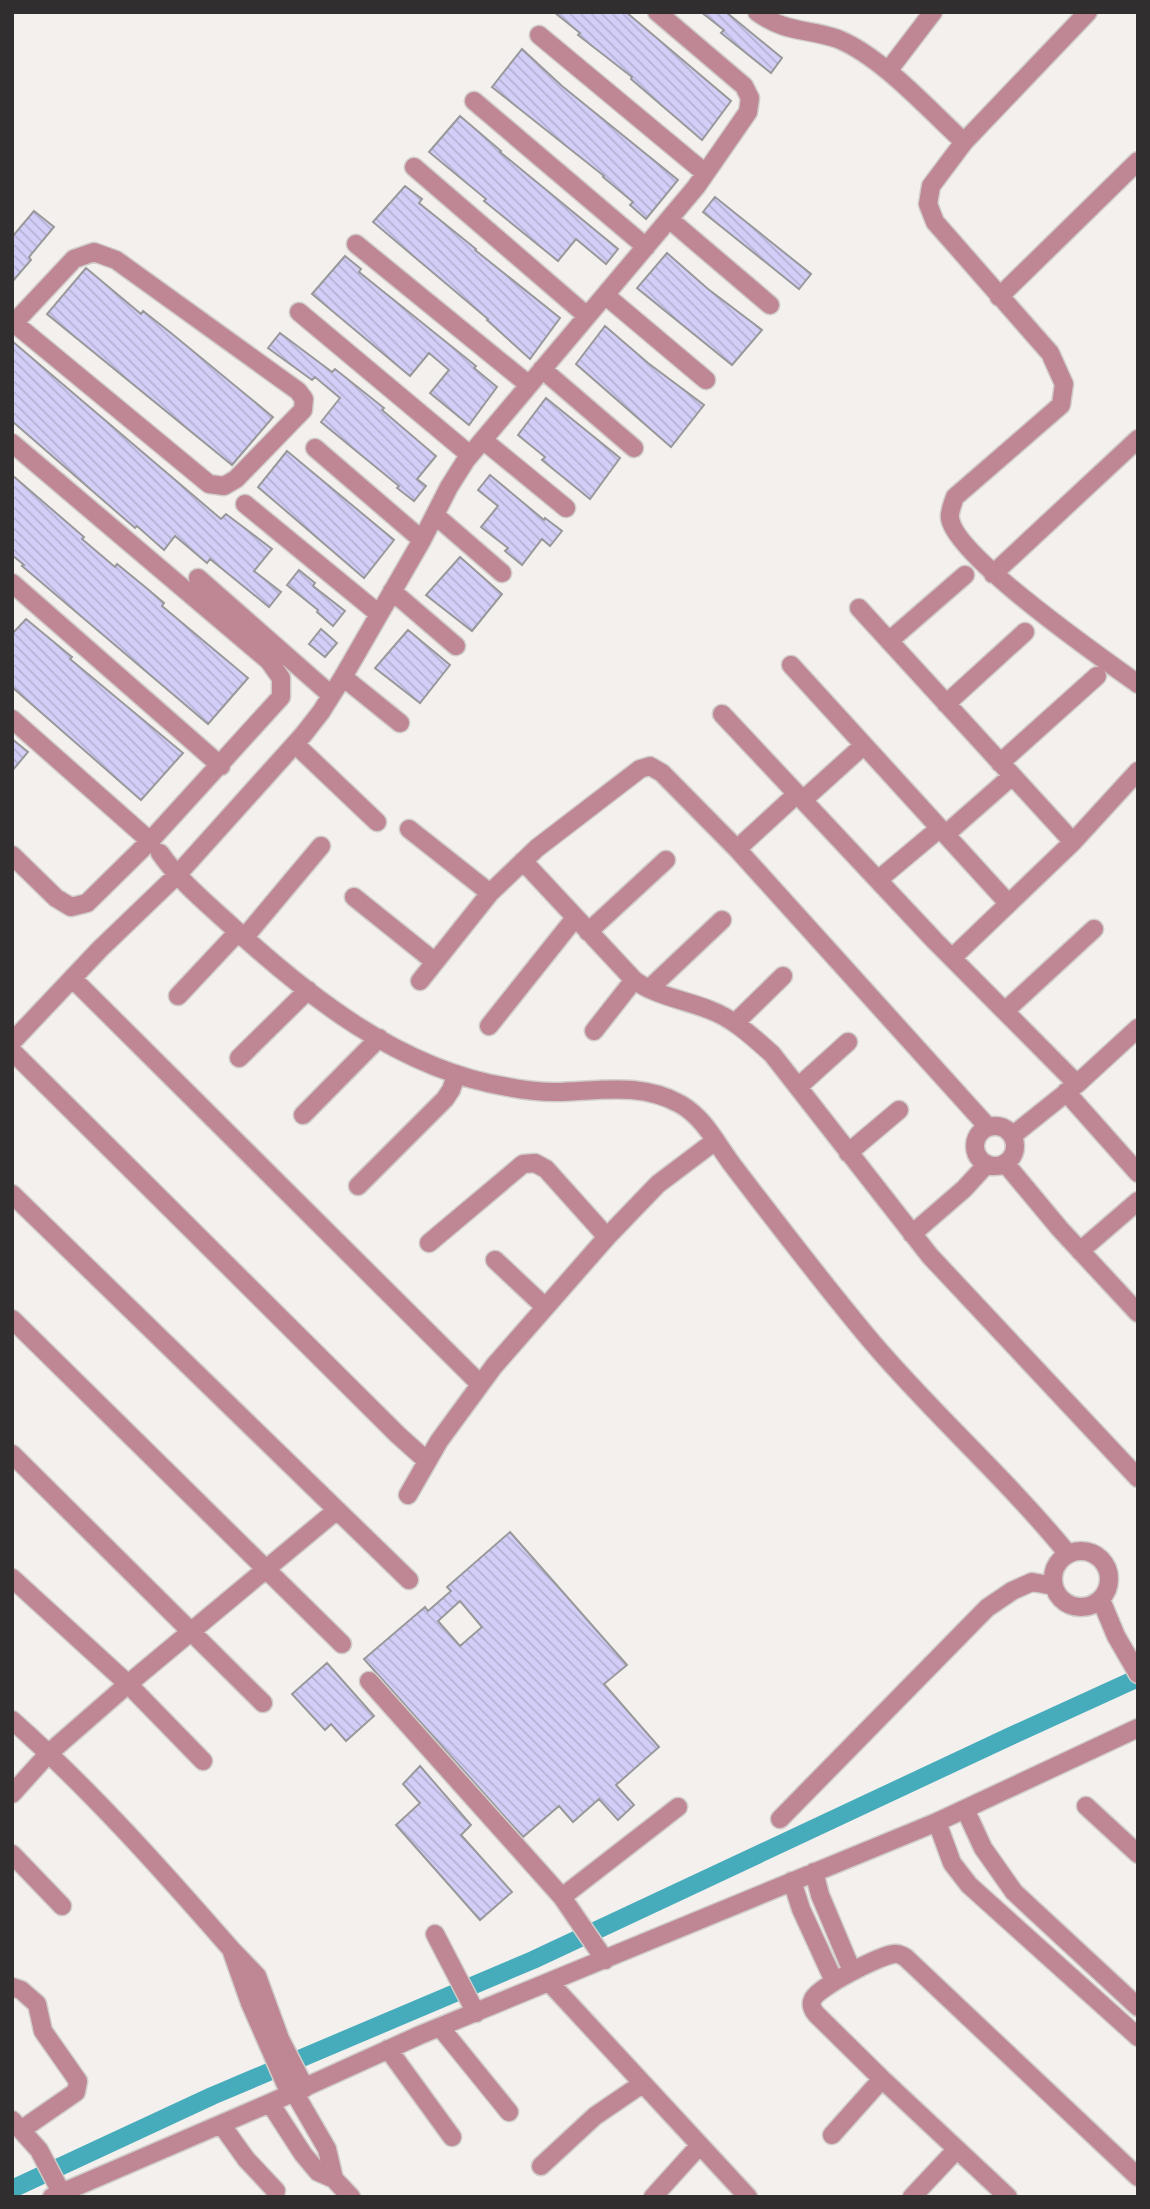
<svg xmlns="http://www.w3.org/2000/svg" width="1150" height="2209" viewBox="0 0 1150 2209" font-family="'Golos Text',sans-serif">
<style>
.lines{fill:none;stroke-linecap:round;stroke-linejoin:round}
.canal{stroke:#46acbb;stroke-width:18}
.building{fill:url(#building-back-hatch);stroke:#99999b;stroke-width:2;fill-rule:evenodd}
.minor-casing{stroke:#d0cdcb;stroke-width:21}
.minor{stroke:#bf8793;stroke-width:18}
</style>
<defs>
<pattern id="building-back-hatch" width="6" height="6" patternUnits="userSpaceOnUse" patternTransform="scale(1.75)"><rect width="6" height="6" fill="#d3cef7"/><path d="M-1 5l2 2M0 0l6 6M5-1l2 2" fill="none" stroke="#b5b1d4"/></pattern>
</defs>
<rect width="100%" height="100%" fill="#f3f0ee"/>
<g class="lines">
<!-- canal -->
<path class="canal" d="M12 2189 212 2096 533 1960 1013 1735 1138 1678"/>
</g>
<!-- building -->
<path class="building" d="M554 12H626L731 101 702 140 631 79 632 77 578 35 580 33Z
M701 12H726L782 58 771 73 721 33 724 30Z
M522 49 562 86 678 180 646 219 630 205 633 202 603 177 604 176 492 87Z
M460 116 501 151 500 152 618 249 606 264 576 239 558 261 484 201 486 199 429 152Z
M405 186 422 199 419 203 476 249 475 250 560 318 530 359 487 320 488 319 373 222Z
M715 197 811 274 799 289 703 212Z
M34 211 54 227 29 257 31 260 12 282V237Z
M667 253 708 289 762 330 732 365 637 288Z
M345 256 361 269 359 272 476 366 474 368 497 387 469 425 430 393 449 370 429 353 410 376 312 294Z
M86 268 141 314 143 311 171 333 273 417 232 465 47 314Z
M605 326 648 363 704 405 671 447 576 364Z
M280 333 332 372 335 369 384 408 382 410 436 456 417 479 426 486 414 501 397 488 399 486 321 422 340 398 315 377 312 380 268 348Z
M12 341 221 519 226 514 272 549 254 571 281 592 269 607 210 559 207 563 175 536 164 550 137 526 135 528 12 421Z
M546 398 620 458 590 499 542 460 545 457 518 435Z
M287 451 394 540 364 578 258 487Z
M12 475 84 537 82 539 115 567 117 564 144 586 164 603 162 606 248 678 208 724 22 566 24 565 12 555Z
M490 475 544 520 545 518 562 531 550 546 542 539 522 565 505 551 508 548 481 527 498 506 478 490Z
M460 557 502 594 472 631 426 595Z
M299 570 315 583 313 586 345 611 333 626 317 612 318 610 287 585Z
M26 619 72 657 70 659 183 753 141 800 12 687V634Z
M321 629 337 643 325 657 309 644Z
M408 630 450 665 420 703 375 668Z
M12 739 28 752 12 771Z
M510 1532 627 1665 604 1684 659 1747 616 1785 634 1805 618 1820 599 1799 573 1822 559 1806 523 1837 364 1659 425 1607 428 1611 451 1591 447 1587ZM460 1601 482 1627 460 1646 438 1621Z
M327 1663 374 1716 346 1741 331 1724 325 1730 292 1694Z
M420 1766 471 1825 461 1835 512 1892 480 1920 396 1825 420 1803 403 1784Z"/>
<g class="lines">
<!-- minor casing -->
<g class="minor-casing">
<path id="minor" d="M757 12C787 34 808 28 838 39 882 57 929 110 964 142
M1088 12 964 142 931 186 928 204 935 222 1050 353 1064 384 1061 405 955 497C953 503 949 512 950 518 954 555 1103 659 1138 684
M539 35 705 173
M888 71 933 12
M474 101 646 247
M414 167 587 316
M669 219 770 305
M356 244 529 385
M605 295 706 380
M999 297 1138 161
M299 312 470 455
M12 325 14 323 74 259 94 252 116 260 298 391 304 399 303 410 236 479 224 486 209 484 14 323
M542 369 634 448
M483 440 566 508
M12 443 269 661 281 678V697L150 841 87 903 71 907 56 898 12 855
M315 448 422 540
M245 504 379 614
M435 515 502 573
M993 574 1138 439
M198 578 331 695
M12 583 221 766
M392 591 456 646
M859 608 1073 842
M889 641 965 575
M791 665 1008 903
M343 677 400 723
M946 704 1025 632
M722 714 935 941 1077 1084
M12 719 150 841
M295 744 377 822
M1000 763 1097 676
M803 800 864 745
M409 829 490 893
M946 834 1012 776
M737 849 797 794
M160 853C178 879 204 901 227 922 306 995 400 1070 508 1087 523 1090 541 1092 556 1092 599 1091 641 1082 680 1104 705 1118 717 1145 734 1167 779 1226 824 1285 872 1342 934 1415 1007 1479 1068 1554
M523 861 634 980C656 996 685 1000 710 1010 734 1019 753 1037 772 1054L930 1256 1138 1478
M878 880 940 828
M354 897 435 962
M588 932 666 860
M244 938 321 846
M952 958 1073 842 1138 771
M73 979 479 1383
M420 981 490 893 537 848 640 769 650 766 662 773 737 849 988 1127
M649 989 722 920
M178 996 238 932
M1005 1011 1094 929
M735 1023 783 976
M489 1026 575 918
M594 1031 634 980
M12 1042 100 949 178 874 303 735 321 712 343 677 422 540 449 487 466 460 696 187 748 112 750 98 744 86 657 12
M12 1051 398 1435 427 1461
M239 1058 308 990
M798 1087 848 1042
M1066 1092 1138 1173
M303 1115 379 1038
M975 1146a20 20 0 1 1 40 0a20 20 0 1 1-40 0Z
M1012 1136 1077 1084 1138 1028
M848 1153 899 1110
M1005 1163 1060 1229 1138 1313
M358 1186 445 1099 451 1090 456 1076
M12 1194 409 1580
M912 1234 964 1189 987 1164
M429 1243 523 1164 535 1163 546 1169 607 1237
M1080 1251 1138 1201
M495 1260 545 1307
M12 1319 342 1644
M12 1454 263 1703
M408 1495 439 1441 494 1366 607 1237 658 1184 715 1141
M1053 1579a28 28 0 1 1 56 0a28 28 0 1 1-56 0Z
M12 1578 128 1684 203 1761
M1101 1600 1116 1636 1138 1674
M369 1681 562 1897 605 1960
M12 1720C91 1790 162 1870 231 1949
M12 1794 49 1753 128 1684 337 1510
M1086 1806 1138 1854
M965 1809 983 1848 1014 1892 1138 2007
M780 1819 987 1608 1012 1591 1032 1582 1054 1586
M937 1822 952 1863 969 1885 1138 2037
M12 1854 62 1906
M814 1872 820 1895 852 1971
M792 1881 801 1909 834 1981
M562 1897 678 1807
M435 1934 476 2013
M550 1983 748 2197
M12 1987 21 1990 37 2004 43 2031 78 2081 76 2092 21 2130
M440 2027 509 2112
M388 2049 452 2137
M294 2092 327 2149 334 2179
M290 2094 250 2003 231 1949 257 1976 280 2039 305 2088
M270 2103 303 2154 318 2172 334 2179 351 2197
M12 2120 39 2150 61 2192
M221 2124 246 2159 276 2191
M832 2135 882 2079
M541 2166 595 2116 642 2084
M52 2197 270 2103 420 2035 937 1822 1138 1728
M653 2197 700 2145
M912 2197 957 2149
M1008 2197 882 2079 816 2014C812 2009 810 2005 813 1999 818 1987 881 1955 894 1954 899 1953 900 1955 905 1957L1138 2177"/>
</g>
<!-- minor -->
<use href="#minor" class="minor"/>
</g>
<!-- border -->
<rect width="1150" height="2209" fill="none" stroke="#302e2e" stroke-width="28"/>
</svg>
